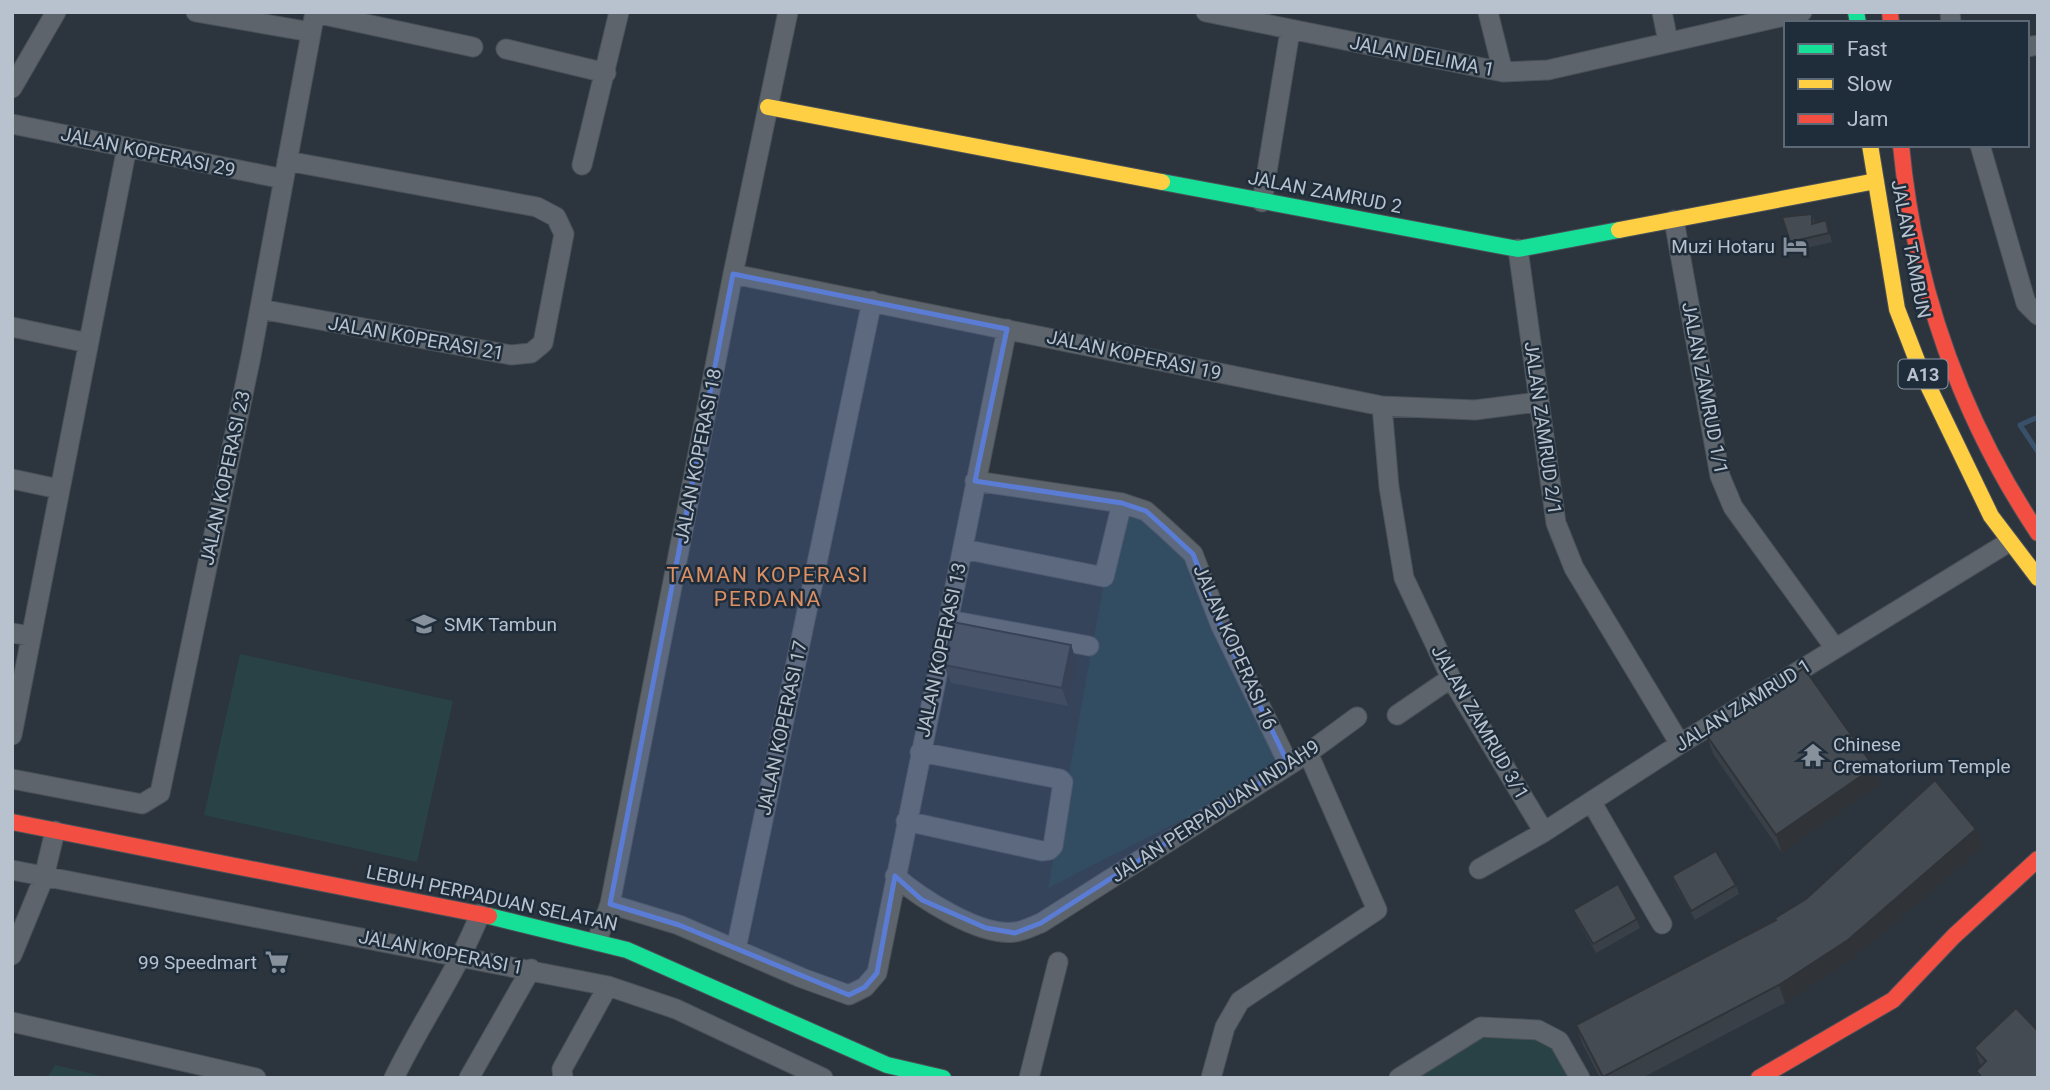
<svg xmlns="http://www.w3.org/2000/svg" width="2050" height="1090" viewBox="0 0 2050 1090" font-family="Roboto,sans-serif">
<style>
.green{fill:#294245}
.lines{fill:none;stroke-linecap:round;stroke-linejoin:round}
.stream{stroke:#39506a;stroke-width:5}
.street-casing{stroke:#4b5158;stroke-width:21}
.fast-casing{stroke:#4b5158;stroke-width:18}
.slow-casing{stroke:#4b5158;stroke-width:18}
.jam-casing{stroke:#4b5158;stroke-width:18}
.street{stroke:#5d646b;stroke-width:19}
.fast{stroke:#16e098;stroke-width:16}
.slow{stroke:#ffcf43;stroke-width:16}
.jam{stroke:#f24e42;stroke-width:16}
.wall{fill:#3a4047}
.shaded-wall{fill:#303439}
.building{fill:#444b52;stroke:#303439;stroke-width:2}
.marked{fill:#5b7cd4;fill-opacity:0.2;stroke:#5b7cd4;stroke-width:5;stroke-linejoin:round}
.labels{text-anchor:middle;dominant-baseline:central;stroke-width:5;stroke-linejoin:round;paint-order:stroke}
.shield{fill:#1f2c3a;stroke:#8a95a2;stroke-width:2}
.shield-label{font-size:18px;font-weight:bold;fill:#b8c2ce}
.street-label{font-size:19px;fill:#b8c2ce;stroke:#1f2c3a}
.poi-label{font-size:19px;fill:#b8c2ce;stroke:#1f2c3a;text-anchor:end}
.neighbourhood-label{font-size:21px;letter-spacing:2px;fill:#dd9063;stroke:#1f2c3a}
</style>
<rect width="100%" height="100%" fill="#2c353e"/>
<!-- green -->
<path class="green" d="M1136 508 1193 554 1279 771 1048 888 1117 512Z
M240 654 453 701 417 862 204 815Z
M1481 1027 1559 1041 1580 1078H1399Z
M55 1065 110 1078H47Z"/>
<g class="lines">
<!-- stream -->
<path class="stream" d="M2038 417 2020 425 2038 452"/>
<!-- street casing -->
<g class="street-casing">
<path id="street" d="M196 12 311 32
M1206 12 1503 72 1548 70 1802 12
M1488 12 1503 72
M1662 12 1668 41
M1950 12 1951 23
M315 13 473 47
M2027 47 2038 45
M506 49 606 73
M12 88 56 12
M12 124 284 179
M1980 145 2026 303 2038 315
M582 165 619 12
M1262 202 1290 31
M1674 220 1720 476 1733 507 1835 648
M1518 249 1556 523 1574 568 1680 744
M733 274 1382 406 1475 410 1538 402
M260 309 511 355 531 353 543 343 564 234 556 217 537 207 287 161
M12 327 88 343
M1382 406 1389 487 1404 578 1451 678 1544 832
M12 479 59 489
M975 481 1122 503 1146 511 1165 528 1193 554 1221 626 1289 765
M963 549 1104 577 1122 503
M949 620 1089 646
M12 633 31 636
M1397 715 1451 678
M12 735 127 147
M12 779 142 804 160 793 251 356 315 12
M1592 803 1662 924
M906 821 1042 851 1049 850 1053 846 1063 782 1060 779 920 752
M1479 869 1544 832 1680 744 2009 542
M12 870 608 986 676 1009 823 1078
M895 876C920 898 980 937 1015 932 1024 931 1033 926 1041 923L1308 753 1357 717
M610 904 679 925 802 978 849 995 865 987 877 973 1007 329
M597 941 610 904 733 274 788 12
M736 949 872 301
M12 955 44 877 55 831
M12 1022 256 1078
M394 1078C421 1022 457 972 480 914
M469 1078 531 969
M563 1078 562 1069 608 986
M1029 1078 1058 962
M1211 1078 1225 1027 1240 1001 1377 910 1308 753
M1399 1078 1481 1027 1538 1030 1559 1041 1580 1078"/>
</g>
<!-- fast casing -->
<g class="fast-casing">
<path id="fast" d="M1856 12 1858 23
M1162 182 1518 249 1619 230
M489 916 627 950 887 1065 943 1078"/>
</g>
<!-- slow casing -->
<g class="slow-casing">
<path id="slow" d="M768 107 1162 182
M1870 145 1897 309 1921 371 1991 516 2038 578
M1619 230 1876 181"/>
</g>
<!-- jam casing -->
<g class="jam-casing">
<path id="jam" d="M1890 12 1891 23
M1901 145C1914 284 1960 416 2038 533
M12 822 489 916
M1759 1078 1893 1000 1954 936 2038 859"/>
</g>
<!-- street -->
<use href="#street" class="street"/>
<!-- fast -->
<use href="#fast" class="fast"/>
<!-- slow -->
<use href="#slow" class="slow"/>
<!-- jam -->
<use href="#jam" class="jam"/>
</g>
<!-- wall -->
<path class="wall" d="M1812 214 1815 223 1826 220 1832 242 1794 251 1782 217Z
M1071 645 1077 663 1068 706 951 683 944 665Z
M1707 736 1874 767 1880 784 1782 853 1713 754Z
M1983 847 1854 958 1785 1003 1642 1078H1600L1582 1043 1576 1025Z
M1672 876 1736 885 1739 894 1695 920 1675 885Z
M1573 910 1637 919 1640 928 1596 953 1577 919Z
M1974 1048 2038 1078H1978L1976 1071 1981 1066Z"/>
<!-- shaded-wall -->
<path class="shaded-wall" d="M1071 645 1077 663 1068 706 1062 688Z
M1874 767 1880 784 1782 853 1776 835Z
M1976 829 1983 847 1854 958 1785 1003 1779 985Z"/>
<!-- building -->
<path class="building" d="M1812 214V224L1826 220 1829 233 1790 242 1782 217Z
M953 622 1071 645 1062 688 944 665Z
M1804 668 1874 767 1776 835 1707 736Z
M1935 780 1976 829 1848 940 1779 985 1603 1077 1576 1025 1776 920 1775 918 1806 899Z
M1716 851 1736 885 1691 911 1672 876Z
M1618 884 1637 919 1593 944 1573 910Z
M2016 1008 2038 1031V1078H1982L1976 1071 1986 1061 1974 1048Z"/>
<!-- marked area -->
<path class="marked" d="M733 274 1007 329 975 481 1122 503 1146 511 1165 528 1193 554 1221 626 1289 765 1041 923 1015 933 986 928 922 900 895 876 877 973 865 987 849 995 679 925 610 904Z"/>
<!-- icons -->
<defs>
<g id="hotel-bare" transform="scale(1.89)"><path d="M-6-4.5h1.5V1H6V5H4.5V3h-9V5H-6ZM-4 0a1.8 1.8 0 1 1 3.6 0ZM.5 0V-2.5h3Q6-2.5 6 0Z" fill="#87919c" stroke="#1f2c3a" stroke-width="2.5" paint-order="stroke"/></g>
<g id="school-bare" transform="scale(1.89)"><path d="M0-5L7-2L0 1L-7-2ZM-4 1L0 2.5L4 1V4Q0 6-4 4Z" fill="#87919c" stroke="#1f2c3a" stroke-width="2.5" paint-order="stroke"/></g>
<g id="temple-bare" transform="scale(1.89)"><path d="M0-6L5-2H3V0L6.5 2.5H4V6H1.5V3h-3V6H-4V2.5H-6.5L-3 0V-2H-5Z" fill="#87919c" stroke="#1f2c3a" stroke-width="2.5" paint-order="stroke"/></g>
<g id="supermarket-bare" transform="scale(1.89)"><path d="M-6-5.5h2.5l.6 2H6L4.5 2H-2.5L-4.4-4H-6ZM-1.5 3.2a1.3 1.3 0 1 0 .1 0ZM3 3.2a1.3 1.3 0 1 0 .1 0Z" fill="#87919c" stroke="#1f2c3a" stroke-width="2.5" paint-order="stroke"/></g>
</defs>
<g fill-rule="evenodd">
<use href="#hotel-bare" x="1795" y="246"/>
<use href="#school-bare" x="424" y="624"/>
<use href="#temple-bare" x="1813" y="755"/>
<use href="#supermarket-bare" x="277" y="962"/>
</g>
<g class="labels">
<!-- shield labels -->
<rect class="shield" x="1898.5" y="359.5" width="49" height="29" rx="5"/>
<g class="shield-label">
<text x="1923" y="374">A13</text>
</g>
<!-- street labels -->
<g class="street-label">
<text transform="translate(1422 56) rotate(11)">JALAN DELIMA 1</text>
<text transform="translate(148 152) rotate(12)">JALAN KOPERASI 29</text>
<text transform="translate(1325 192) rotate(11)">JALAN ZAMRUD 2</text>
<text transform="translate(1911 249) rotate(79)">JALAN TAMBUN</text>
<text transform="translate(416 338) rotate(10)">JALAN KOPERASI 21</text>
<text transform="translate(1134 355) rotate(12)">JALAN KOPERASI 19</text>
<text transform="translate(1705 388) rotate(79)">JALAN ZAMRUD 1/1</text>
<text transform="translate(1543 428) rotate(82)">JALAN ZAMRUD 2/1</text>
<text transform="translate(698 456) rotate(-79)">JALAN KOPERASI 18</text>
<text transform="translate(225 478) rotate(-78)">JALAN KOPERASI 23</text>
<text transform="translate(1235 647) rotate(66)">JALAN KOPERASI 16</text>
<text transform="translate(941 650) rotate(-78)">JALAN KOPERASI 13</text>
<text transform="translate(1743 705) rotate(-32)">JALAN ZAMRUD 1</text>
<text transform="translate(1480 722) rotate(60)">JALAN ZAMRUD 3/1</text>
<text transform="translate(782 728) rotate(-78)">JALAN KOPERASI 17</text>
<text transform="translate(1215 811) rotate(-33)">JALAN PERPADUAN INDAH9</text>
<text transform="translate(492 898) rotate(12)">LEBUH PERPADUAN SELATAN</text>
<text transform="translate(441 952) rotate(11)">JALAN KOPERASI 1</text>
</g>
<!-- poi labels -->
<g class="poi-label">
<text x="1775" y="246">Muzi Hotaru</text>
<text x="444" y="624" text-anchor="start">SMK Tambun</text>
<text x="1833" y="744" text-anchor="start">Chinese<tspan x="1833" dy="22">Crematorium Temple</tspan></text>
<text x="257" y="962">99 Speedmart</text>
</g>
<!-- neighbourhood labels -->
<g class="neighbourhood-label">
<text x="768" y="575">TAMAN KOPERASI<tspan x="768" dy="24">PERDANA</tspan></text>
</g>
</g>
<!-- border -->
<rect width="2050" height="1090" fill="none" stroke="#b8c2ce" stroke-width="28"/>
<!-- legend -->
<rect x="1784" y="21" width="245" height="126" fill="#1f2c3a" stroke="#5c6875" stroke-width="2"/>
<rect x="1798" y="44" width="35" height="10" fill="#16e098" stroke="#5c6875" stroke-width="2"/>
<text x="1847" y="56" font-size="21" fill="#b8c2ce">Fast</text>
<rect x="1798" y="79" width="35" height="10" fill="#ffcf43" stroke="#5c6875" stroke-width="2"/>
<text x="1847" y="91" font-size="21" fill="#b8c2ce">Slow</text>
<rect x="1798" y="114" width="35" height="10" fill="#f24e42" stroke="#5c6875" stroke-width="2"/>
<text x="1847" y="126" font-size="21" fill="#b8c2ce">Jam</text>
</svg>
